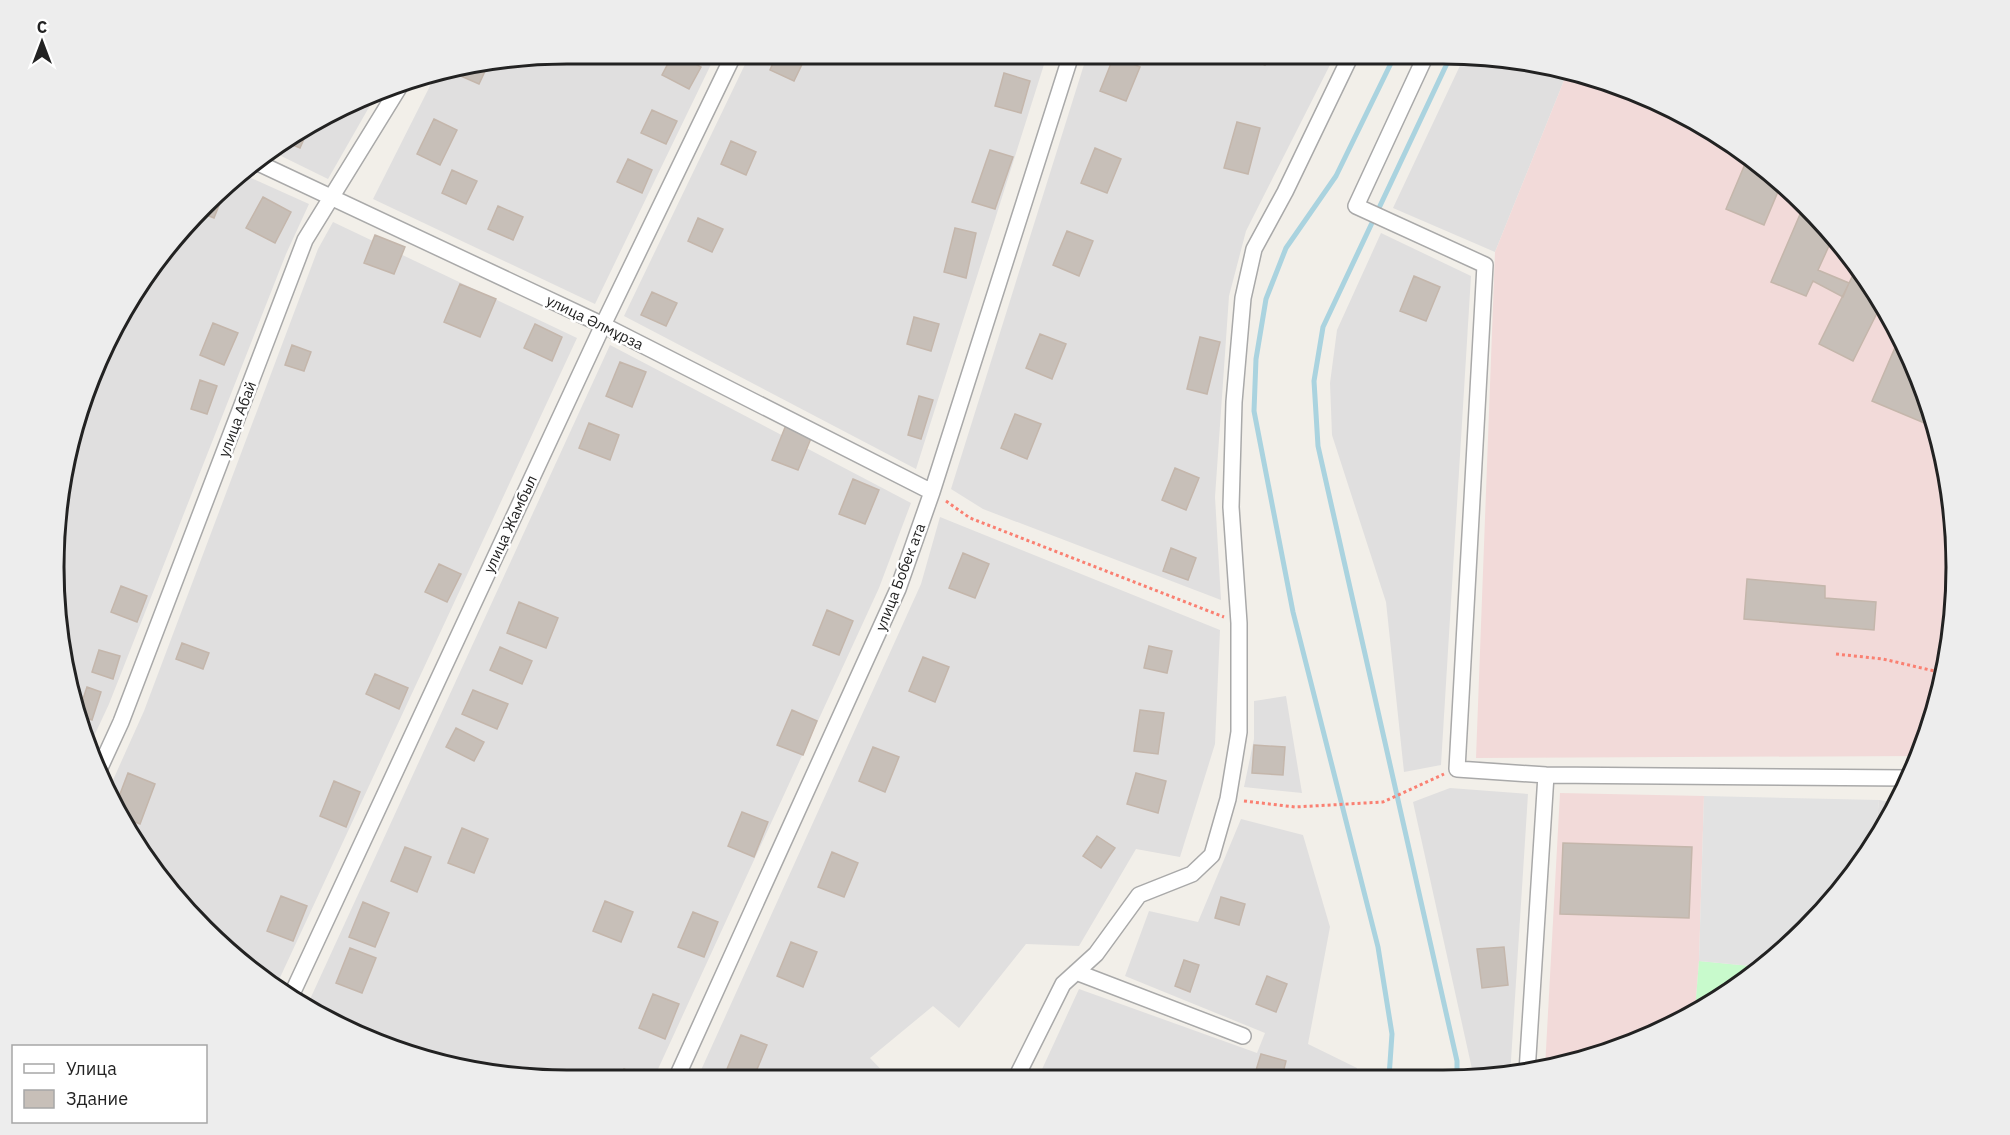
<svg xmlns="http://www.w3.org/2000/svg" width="2010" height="1135" viewBox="0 0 2010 1135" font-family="'IBM Plex Sans',sans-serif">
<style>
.residential{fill:#e0dfdf}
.commercial{fill:#f2dad9}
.park{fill:#c8facc}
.parking{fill:#e2e2e2}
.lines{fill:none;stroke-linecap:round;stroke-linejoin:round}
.stream{stroke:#aad3df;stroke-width:5}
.building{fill:#c7bfb8;stroke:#c4b6ab;stroke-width:1.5}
.street-casing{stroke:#a9a9a9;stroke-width:18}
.path{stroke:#fa8072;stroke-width:3;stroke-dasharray:3 3;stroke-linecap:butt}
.street{stroke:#fff;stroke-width:15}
.labels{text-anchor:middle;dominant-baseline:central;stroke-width:5;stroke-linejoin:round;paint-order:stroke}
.street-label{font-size:15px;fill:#222;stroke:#fff}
.rim{fill:none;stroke:#222;stroke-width:3}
</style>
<rect width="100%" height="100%" fill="#f2efe9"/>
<!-- residential -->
<path class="residential" d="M568 54H716L595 304 373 199 435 76Z
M750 54 1047 55 916 469 624 316Z
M1087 55H1335L1246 231 1229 296 1215 497 1221 600 983 509 951 489Z
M1465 55H1476L1567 73 1495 252 1393 208Z
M376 95 328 179 271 151Z
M242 174 309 204 286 254 109 704 89 747 55 601 72 434 141 282Z
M333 222 577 338 277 984 181 906 109 789 144 711 318 249Z
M1381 233 1471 276 1441 765 1404 772 1386 602 1332 435 1330 383 1337 330Z
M610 345 911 503 879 588 653 1080H534L403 1054 310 1012 306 1008Z
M940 517 1220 630 1215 744 1180 857 1136 849 1079 946 1026 944 959 1028 933 1006 870 1058 890 1079H697L921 584Z
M1286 696 1302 793 1244 787 1254 739V701Z
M1450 788 1528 794 1510 1076 1469 1077 1472 1069 1413 802Z
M1879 800 1897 803 1887 825 1875 840Z
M1241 819 1303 835 1330 927 1308 1044 1357 1068V1077L1038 1078 1079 989 1257 1053 1265 1033 1125 976 1149 911 1198 922Z"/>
<!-- commercial -->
<path class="commercial" d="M1567 73 1607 81 1700 123 1781 182 1850 255 1903 341 1939 435 1955 534 1952 635 1929 733 1918 756 1476 758 1495 252Z
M1560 793 1704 796 1699 961 1695 1011 1608 1054 1545 1068Z"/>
<!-- park -->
<path class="park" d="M1699 961 1761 967 1727 995 1695 1011Z"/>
<!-- parking -->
<path class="parking" d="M1704 796 1879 800 1875 840 1806 930 1761 967 1699 961Z"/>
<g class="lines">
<!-- stream -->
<path class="stream" d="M1451 55 1323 327 1314 381 1318 446 1457 1061V1077
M1389 1077 1392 1034 1378 947 1293 612 1254 411 1256 359 1266 299 1286 248 1336 176 1395 55"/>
</g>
<!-- building -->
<path class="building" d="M673 54H677L701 67 689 89 662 75Z
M777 54H796L805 58 794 81 770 70Z
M1239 55H1269L1265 65Z
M1114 56 1140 67 1126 101 1100 91Z
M487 67 479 84 454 73Z
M1004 73 1030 81 1021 113 995 106Z
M652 110 677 121 666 144 641 133Z
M434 119 457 130 440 165 417 154Z
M1237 122 1260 128 1248 174 1224 168Z
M307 132 300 148 288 143Z
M731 141 756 152 746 175 721 164Z
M1095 148 1121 159 1107 193 1081 183Z
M990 150 1013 157 995 209 972 202Z
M1748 157 1782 182 1764 225 1726 209Z
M628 159 652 170 642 193 617 182Z
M452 170 477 181 466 204 442 193Z
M223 195 214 218 204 214Z
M263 197 291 212 275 243 246 228Z
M1804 205 1833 237 1818 270 1849 283 1843 297 1813 281 1806 296 1771 282Z
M498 206 523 217 513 240 488 229Z
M698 218 723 229 712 252 688 241Z
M955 228 976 233 966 278 944 272Z
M1067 231 1093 241 1079 276 1053 265Z
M375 235 405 247 394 274 364 263Z
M1857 267 1881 305 1853 361 1819 344Z
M1414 276 1440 287 1426 321 1400 311Z
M460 284 496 299 480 337 444 322Z
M652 292 677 303 666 326 641 315Z
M914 317 939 324 931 351 907 344Z
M213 323 238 333 224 365 200 355Z
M535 324 562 337 552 361 524 348Z
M1040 334 1066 344 1052 379 1026 368Z
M1900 336 1903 341 1936 428 1872 401Z
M1200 337 1220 342 1207 394 1187 389Z
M292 345 311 352 304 371 285 365Z
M620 362 646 372 632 407 606 396Z
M200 380 217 386 207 414 191 409Z
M919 396 933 400 921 439 908 435Z
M1015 414 1041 424 1027 459 1001 448Z
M589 423 619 435 610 460 579 448Z
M786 425 812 436 798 470 772 460Z
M1175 468 1199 478 1186 510 1162 500Z
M853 479 879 490 865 524 839 514Z
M1171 548 1196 558 1188 580 1163 571Z
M963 553 989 564 975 598 949 588Z
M439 564 461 574 447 602 425 592Z
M1747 579 1825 586V598L1876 602 1874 630 1744 619Z
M121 586 147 596 137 622 111 612Z
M519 602 558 618 546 648 507 633Z
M827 610 853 621 839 655 813 645Z
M182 643 209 653 203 669 176 659Z
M1149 646 1172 651 1167 673 1144 668Z
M500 647 532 661 522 684 490 670Z
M99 650 120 656 113 679 92 672Z
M923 657 949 667 935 702 909 691Z
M375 674 408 688 399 709 366 694Z
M87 687 101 692 92 720 82 716 80 708Z
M473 690 508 704 497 729 462 714Z
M792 710 817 721 803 755 777 745Z
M1140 710 1164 713 1158 754 1134 751Z
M456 728 484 742 474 761 446 747Z
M1254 745 1285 747 1283 775 1252 773Z
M873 747 899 757 885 792 859 781Z
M128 773 155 784 140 824 127 819 117 802Z
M1136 773 1166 781 1158 813 1127 804Z
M334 781 360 792 346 827 320 816Z
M742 812 768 822 754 857 728 846Z
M462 828 488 839 474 873 448 863Z
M1097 836 1115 848 1101 868 1083 856Z
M1563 843 1692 847 1689 918 1560 914Z
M405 847 431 857 417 892 391 881Z
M832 852 858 863 844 897 818 887Z
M281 896 307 906 293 941 267 931Z
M1221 897 1245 904 1239 925 1215 918Z
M605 901 633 912 621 942 593 931Z
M363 902 389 913 375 947 349 937Z
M693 912 718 922 704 957 678 947Z
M791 942 817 952 803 987 777 976Z
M1504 947 1508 985 1482 988 1477 949Z
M350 948 376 958 362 993 336 983Z
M1184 960 1199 965 1190 992 1175 986Z
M1267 976 1287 984 1276 1012 1256 1004Z
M653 994 679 1004 665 1039 639 1028Z
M741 1035 767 1045 753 1079 727 1069Z
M1261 1054 1286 1061 1282 1077H1254Z
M624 1069 649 1080H620Z"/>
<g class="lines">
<!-- street casing -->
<g class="street-casing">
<path id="street" d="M1426 55 1356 206 1485 265 1457 769 1546 775 1908 778
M254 161 603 325 932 492
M98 772 121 722 305 240 403 81
M1076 972 1243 1036
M291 996 603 325 734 54
M1527 1072 1546 775
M1016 1078 1063 984 1096 954 1139 895 1192 874 1212 855 1228 799 1239 732V623L1231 507 1234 402 1243 298 1254 249 1285 192 1351 55
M676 1079 898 589 932 492 1071 55"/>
</g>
<!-- path -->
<path class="path" d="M946 501 970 518 1224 617
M1836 654 1883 659 1943 673
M1244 801 1295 807 1383 802 1444 774"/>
<!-- street -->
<use href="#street" class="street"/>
</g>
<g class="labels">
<!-- street labels -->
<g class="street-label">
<text transform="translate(595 322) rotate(26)">улица Әлмұрза</text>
<text transform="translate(237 419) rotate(-69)">улица Абай</text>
<text transform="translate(510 524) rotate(-65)">улица Жамбыл</text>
<text transform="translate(900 577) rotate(-69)">улица Бобек ата</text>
</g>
</g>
<!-- crop -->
<path d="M0 0H2010V1135H0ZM567 64H1443A503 503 0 0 1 1946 567V567A503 503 0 0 1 1443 1070H567A503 503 0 0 1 64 567V567A503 503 0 0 1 567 64Z" fill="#ededed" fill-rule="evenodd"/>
<path class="rim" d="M567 64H1443A503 503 0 0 1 1946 567V567A503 503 0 0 1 1443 1070H567A503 503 0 0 1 64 567V567A503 503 0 0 1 567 64Z"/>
<!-- legend -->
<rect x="12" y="1045" width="195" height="78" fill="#ffffff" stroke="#a7a7a7" stroke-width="1.5"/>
<rect x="24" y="1064" width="30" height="9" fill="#ffffff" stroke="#a7a7a7" stroke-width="1.5"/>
<text x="66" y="1075" font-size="18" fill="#222222">Улица</text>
<rect x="24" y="1090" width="30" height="18" fill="#c7bfb8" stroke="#a7a7a7" stroke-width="1.5"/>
<text x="66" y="1105" font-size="18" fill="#222222">Здание</text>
<!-- north arrow -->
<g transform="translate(42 42)" stroke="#ffffff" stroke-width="4.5" paint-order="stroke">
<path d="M0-4.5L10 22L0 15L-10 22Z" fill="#222222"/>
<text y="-9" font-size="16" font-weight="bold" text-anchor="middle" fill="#222222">С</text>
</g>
</svg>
